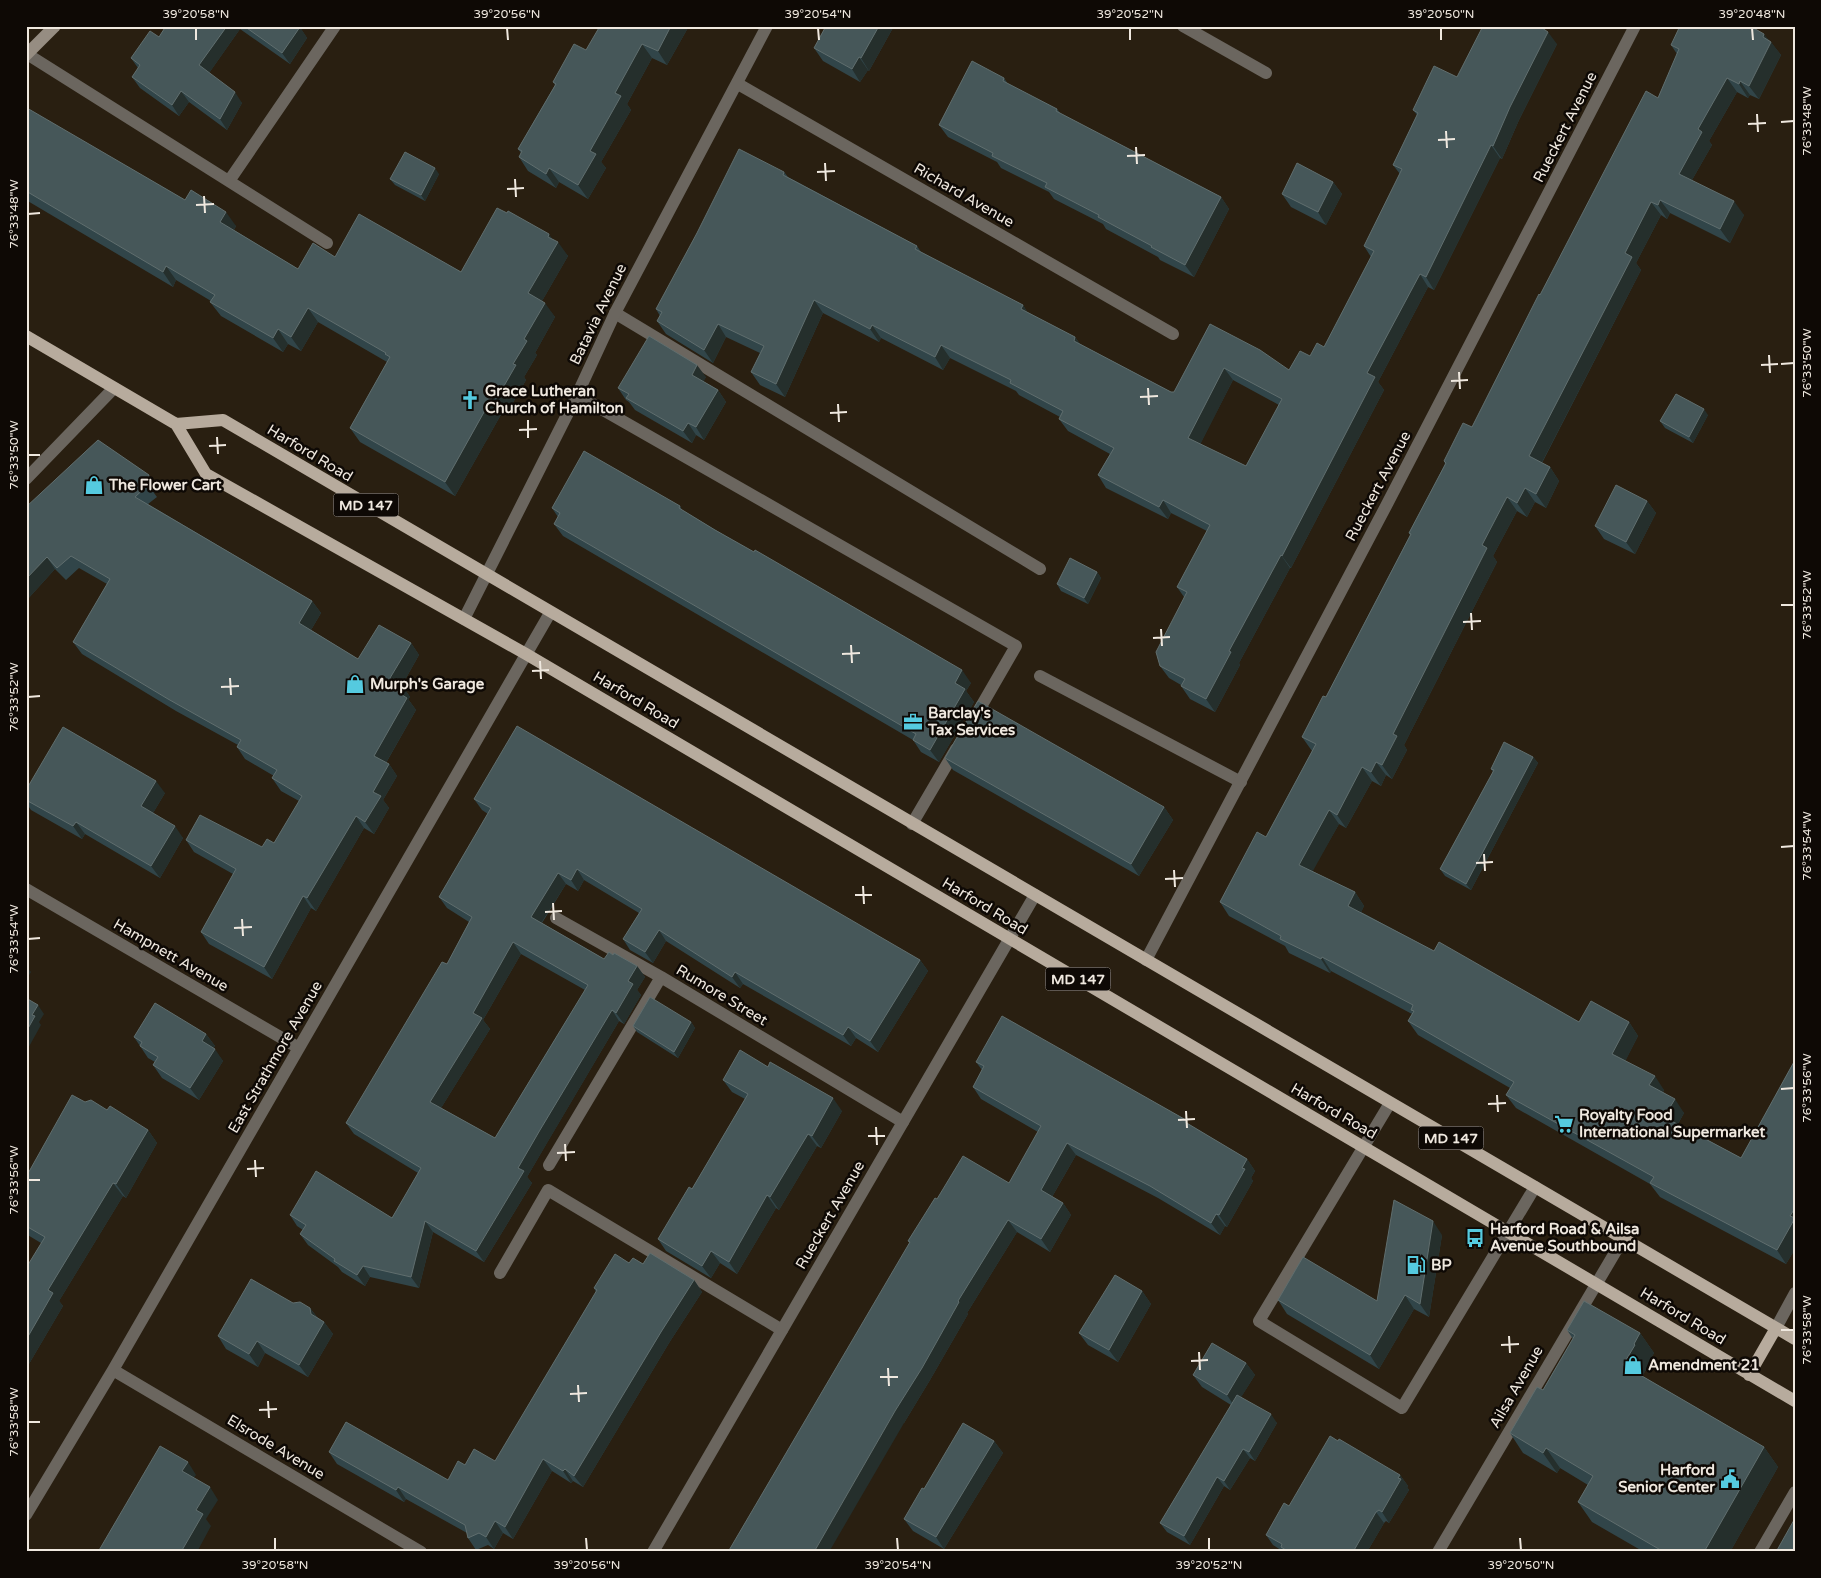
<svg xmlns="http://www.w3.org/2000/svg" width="1821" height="1578" viewBox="0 0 1821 1578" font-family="'Varela Round',sans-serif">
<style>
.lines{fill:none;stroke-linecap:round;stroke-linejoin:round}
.lane{stroke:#6b665f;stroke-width:12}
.street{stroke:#6b665f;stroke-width:12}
.secondary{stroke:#968d82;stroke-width:12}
.primary{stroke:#b7ab9d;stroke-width:12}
.wall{fill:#314549;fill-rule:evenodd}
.shaded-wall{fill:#252f2c}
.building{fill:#465759;stroke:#606e6e;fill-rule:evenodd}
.ticks{fill:none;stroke:#efe8df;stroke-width:2}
.labels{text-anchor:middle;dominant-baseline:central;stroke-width:5;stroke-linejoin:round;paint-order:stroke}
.shield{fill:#0e0905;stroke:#aca59e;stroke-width:1}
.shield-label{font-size:14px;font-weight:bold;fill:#efe8df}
.street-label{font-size:15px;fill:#efe8df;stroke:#0e0905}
.poi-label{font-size:15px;font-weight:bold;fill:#efe8df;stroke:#0e0905;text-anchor:start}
.neatline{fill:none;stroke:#efe8df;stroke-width:2}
.ticks-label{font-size:12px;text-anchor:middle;fill:#efe8df}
</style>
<rect width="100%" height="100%" fill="#291f11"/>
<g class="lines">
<!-- lane -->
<path class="lane" d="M1183 26 1266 73
M27 54 327 243
M229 181 335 26
M615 313 1040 569
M577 395 1016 646 975 717
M1040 676 1241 782
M912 824 956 749
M556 918 661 977
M1390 1103 1259 1321 1402 1408 1535 1187
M549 1165 661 977 903 1122
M500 1273 548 1190 782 1330
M1760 1552 1795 1492"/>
<!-- street -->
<path class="street" d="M738 84 1173 334
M26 479 114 388
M464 619 577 395 615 313 767 26
M26 889 299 1048
M1146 960 1385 508 1635 26
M1776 1328 1795 1293
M113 1370 421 1552
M26 1515 113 1370 550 613
M653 1552 1035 895
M1438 1552 1623 1239"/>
<!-- secondary -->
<path class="secondary" d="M26 55 55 26"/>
<!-- primary -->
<path class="primary" d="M26 336 176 424 206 474 526 654 1795 1401
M176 424 223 420C745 729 1271 1032 1795 1339
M1749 1375 1776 1328"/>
</g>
<!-- wall -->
<path class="wall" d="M166 26H299L307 38 290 64 240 29 209 73 242 103 227 130 189 102 179 116 140 88 132 77 138 68 131 58 159 37Z
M689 26 667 65 652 58 627 104 631 110 601 162 606 168 588 199 559 182 556 188 528 171 519 157 521 153 518 149 555 85 553 82 586 50Z
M894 26 869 71 868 70 860 82 823 61 814 48Z
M1752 28 1769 40 1781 55 1759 99 1750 95 1748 98 1737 92 1709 141 1712 145 1692 180 1744 215 1730 243 1670 213 1667 219 1661 215 1636 263 1641 270 1542 463 1550 467 1559 481 1546 508 1535 502 1527 517 1517 511 1493 556 1497 562 1404 745 1407 750 1392 779 1386 775 1381 786 1372 781 1346 828 1339 824 1312 871 1355 892 1364 906 1361 912 1434 951 1579 1022H1629L1638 1036 1625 1061 1664 1090 1663 1092 1684 1113 1678 1124 1741 1158 1795 1060V1249L1786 1264 1660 1197 1650 1184 1516 1108 1506 1095 1510 1088 1418 1035 1408 1021 1412 1014 1331 971 1330 973 1289 953 1285 946 1229 916 1220 902 1266 837 1312 751 1302 737 1326 697 1410 535 1409 533 1445 464 1444 461 1472 427 1540 295 1658 98 1677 54 1671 45Z
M1557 44 1519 120 1502 159 1500 158 1434 290 1428 287 1378 382 1384 390 1291 568H1290L1239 663 1240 665 1215 712 1190 699 1181 686V685L1169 678 1160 666 1184 597 1177 587 1207 531 1171 513 1168 519 1106 488 1098 475 1110 454 1068 431 1059 419 1060 417 1019 395 1016 391 950 358 943 370 881 338 879 342 823 313 785 397 760 385 751 372 760 353 726 337 713 363 666 334 657 321 660 316 656 309 784 172 788 177 917 246 921 252 1023 305 1027 312 1075 337 1080 344 1171 392H1174L1210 324 1289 370 1324 347 1371 257 1364 246 1400 174 1393 165 1417 115 1413 110 1457 77ZM1233 380 1279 405 1246 466 1200 444Z
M1004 78 1008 84 1057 109 1061 114 1221 197 1229 209 1194 277 1160 260 1158 257 1106 229 1103 224 1054 199 1049 192 1001 168 997 162 948 137 939 125Z
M26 109 185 200 236 226 234 230 298 269 335 257 461 272 553 239 568 256 542 301 555 317 535 353 537 355 524 377 526 380 507 413 503 411 455 496 360 442 350 428 387 362 318 322 301 351 288 344 283 352 221 316 210 302 211 301 176 280 173 287 26 200Z
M439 174 425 201 395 185 390 179Z
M1333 182 1342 194 1326 225 1291 207 1282 194Z
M706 377 703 381 718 390 726 402 704 440 696 435 692 443 635 410 629 402 626 400 618 388Z
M1708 415 1693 443 1665 428 1660 421Z
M98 440 158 487 154 493 157 497 148 504 312 601 321 613 311 630 358 659 411 643 419 655 402 685 410 697 408 699 416 710 386 763 389 764 397 776 383 800 389 808 374 834 364 828 316 911 311 908 272 979 209 944 201 932 233 874 194 852 186 840 262 847 274 843 299 801 281 791 272 778 274 776 245 759 237 747 238 745 176 711 82 654 73 642 107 584 79 568 66 580 55 569 26 601Z
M1647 501 1656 513 1635 554 1604 539 1595 526Z
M680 506 682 510 971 683 966 691 974 702 939 762 921 752 913 740 563 536 554 524 558 517 552 508Z
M1097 572 1101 578 1088 604 1061 591 1057 584Z
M1533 757 1538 763 1471 890 1445 876 1440 869 1493 772 1491 769Z
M945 758 1164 807 1173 820 1139 876 953 770Z
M26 790 165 793 153 813 183 838 160 878 85 834 82 839 31 810 26 803Z
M474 799 920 960 928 971 878 1052 856 1038 851 1046 743 984 740 988 666 941 653 963 630 950 623 939 639 913 584 880 578 891 566 884 542 923 604 959 637 966 645 977 637 990 641 995 624 1024 619 1021 548 1141 527 1177 532 1183 484 1262 433 1232 419 1288 370 1277 365 1286 342 1272 338 1267 308 1245 300 1234 303 1230 297 1226 290 1215 392 1218 418 1173 354 1134 346 1123 447 964 469 922 447 908 439 897 488 814 482 810ZM521 954 585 990 495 1138 441 1108 490 1029 483 1020Z
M691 1022 695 1028 678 1058 637 1032 633 1026Z
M206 1034 215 1046 213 1048 223 1061 199 1100 162 1078 153 1065 155 1062 148 1058 134 1037Z
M976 1062 1188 1124 1247 1159 1255 1171 1251 1178 1253 1181 1227 1227 1225 1226 1220 1235 1158 1198 1076 1155 1052 1197 1063 1203 1071 1215 1050 1252 1017 1232 967 1313 968 1314 930 1380 904 1423 909 1242 908 1241 937 1199 1009 1183 1038 1132 981 1099 973 1087 982 1070Z
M723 1080 842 1111 821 1148 817 1146 779 1210 776 1208 737 1274 720 1263 711 1278 666 1251 658 1239 692 1189 745 1099 732 1092Z
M85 1102 107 1110 148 1130 157 1143 126 1198 123 1196 59 1301 63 1306 26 1369 41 1243 26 1234V1177Z
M1442 1235 1429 1317 1414 1309 1379 1369 1287 1314 1278 1300 1377 1301Z
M629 1263 643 1264 694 1280 702 1292 669 1343 583 1487 573 1481 571 1483 552 1471 513 1539 503 1533 494 1549 488 1545 476 1550 468 1538 467 1533 406 1499 404 1502 337 1464 329 1452 448 1480 465 1465 495 1461 596 1292 594 1288Z
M1142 1291 1151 1304 1118 1362 1088 1345 1079 1333Z
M293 1303 310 1308 317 1317 324 1322 333 1334 308 1377 265 1353 258 1367 226 1349 218 1336Z
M1567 1330 1640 1333 1654 1353 1648 1363 1649 1365 1642 1376 1764 1447 1778 1467 1730 1552H1644L1592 1522 1578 1502 1588 1485 1560 1468 1557 1473 1523 1453 1510 1433 1543 1390 1573 1339Z
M1246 1363 1255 1375 1241 1397 1277 1423 1255 1461 1250 1458 1230 1490 1224 1486 1190 1545 1167 1532 1160 1523 1231 1405 1202 1387 1193 1375Z
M994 1441 1003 1453 944 1549 913 1531 904 1519 924 1489Z
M1400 1475 1408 1486 1407 1487 1409 1490 1389 1523 1386 1521 1384 1523 1367 1552H1284L1273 1545 1266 1535 1289 1506Z"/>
<!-- shaded-wall -->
<path class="shaded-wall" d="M227 26H238L240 29 207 76 199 65Z
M671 26H689L667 65 658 51Z
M879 26H894L869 71 861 58Z
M300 27 307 38 290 64 282 53Z
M1548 32 1557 44 1519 120 1502 159 1493 146 1510 107Z
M1764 34 1771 43V42L1781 55 1759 99 1749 86Z
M642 44 652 58 627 104 631 110 601 162 606 168 588 199 578 185 590 151 615 93Z
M859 57 868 70 860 82 852 69Z
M1727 78 1737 92 1709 141 1712 145 1688 187 1679 174 1698 129Z
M1740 81 1750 95 1748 98 1739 84Z
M181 91 189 102 179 116 172 105Z
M235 92 242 103 227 130 220 119Z
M1491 145 1500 158 1434 290 1426 277Z
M435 168 439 174 425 201 421 195Z
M549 168 559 182 556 188 546 174Z
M1333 182 1342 194 1326 225 1318 212Z
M1221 197 1229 209 1194 277 1185 265Z
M1660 200 1670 213 1667 219 1658 205Z
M1734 201 1744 215 1730 243 1720 229Z
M1651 202 1661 215 1636 263 1641 270 1538 470 1529 456 1625 253Z
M226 212 236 226 230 237 220 222Z
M549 234 556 244 558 242 568 256 538 308 528 293 548 237Z
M166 266 176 280 173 287 163 272Z
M1420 274 1428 287 1378 382 1384 390 1291 568 1282 556 1367 373Z
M814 300 823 313 785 397 776 384Z
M545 303 555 317 535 353 537 355 524 377 526 380 507 413 497 398 524 339Z
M1023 305 1031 318 1021 309Z
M308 308 318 322 301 351 291 337Z
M718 324 726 337 713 363 704 350Z
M872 325 881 338 879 342 870 329Z
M278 329 288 344 283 352 273 338Z
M1075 337 1084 350 1074 341Z
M941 345 950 358 943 370 935 357Z
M697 365 706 377 701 387 692 375Z
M1224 368 1233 380 1197 451 1188 438Z
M718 390 726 402 704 440 696 427Z
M493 396 503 411 455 496 445 482Z
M1704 409 1708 415 1693 443 1689 437Z
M688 423 696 435 692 443 683 431Z
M1550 467 1559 481 1546 508 1536 494Z
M149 475 158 487 154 493 146 481Z
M1525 488 1535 502 1527 517 1517 503Z
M1507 497 1517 511 1493 556 1497 562 1404 745 1407 750 1392 779 1382 765 1393 734 1482 545Z
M1163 500 1171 513 1168 519 1159 507Z
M1647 501 1656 513 1635 554 1626 542Z
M1281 555 1290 568 1239 663 1240 665 1215 712 1206 699 1229 651Z
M47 557 55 569 26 601V579Z
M1097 572 1101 578 1088 604 1084 598Z
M312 601 321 613 308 635 299 623Z
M411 643 419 655 402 685 410 697 408 699 416 710 383 768 374 756 397 692 390 678Z
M962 670 971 683 966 691 974 702 939 762 930 750 955 683Z
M1533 757 1538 763 1471 890 1466 884Z
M1376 762 1386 775 1381 786 1371 772Z
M389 764 397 776 383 800 389 808 374 834 365 822 373 792Z
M1362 767 1372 781 1346 828 1337 815Z
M156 781 165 793 150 818 141 806Z
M1164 807 1173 820 1139 876 1131 864Z
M1329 810 1339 824 1309 878 1299 865Z
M356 816 364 828 316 911 307 898Z
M76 822 85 834 82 839 73 826Z
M175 826 183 838 160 878 151 866Z
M577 869 584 880 578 891 571 880Z
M558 873 566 884 538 928 531 917Z
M1355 892 1364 906 1358 919 1348 906Z
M303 896 311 908 272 979 264 967Z
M659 930 666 941 653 963 645 952Z
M513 942 521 954 483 1020 490 1029 438 1113 430 1102 473 1013Z
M1322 957 1331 971 1330 973 1321 959Z
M920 960 928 971 878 1052 870 1041Z
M26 966 31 972 26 980Z
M637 966 645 977 637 990 641 995 624 1024 616 1013 628 981Z
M735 972 743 984 740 988 732 977Z
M38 1005 44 1014 39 1022 41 1025 26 1052V1032L32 1015Z
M612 1010 619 1021 527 1177 532 1183 484 1262 476 1251 518 1168 540 1130Z
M691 1022 695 1028 678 1058 674 1052Z
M1629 1022 1638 1036 1622 1068 1612 1054Z
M848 1027 856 1038 851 1046 843 1035Z
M206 1034 215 1046 210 1053 202 1041Z
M215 1049 223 1061 199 1100 190 1088Z
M1655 1076 1664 1090 1659 1098 1649 1085Z
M833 1098 842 1111 821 1148 812 1136Z
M1675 1099 1684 1113 1674 1131 1664 1117Z
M148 1130 157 1143 126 1198 116 1184Z
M808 1134 817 1146 779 1210 770 1197Z
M1067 1143 1076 1155 1049 1202 1041 1190Z
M1247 1159 1255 1171 1251 1178 1253 1181 1227 1227 1219 1215Z
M113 1183 123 1196 59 1301 63 1306 26 1369V1340L48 1290Z
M767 1195 776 1208 737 1274 729 1262Z
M1063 1203 1071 1215 1050 1252 1041 1239Z
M1795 1208V1249L1786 1264 1777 1250 1790 1216Z
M1216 1214 1225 1226 1220 1235 1211 1223Z
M1008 1220 1017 1232 967 1313 968 1314 930 1380 904 1423 829 1552H814L958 1301Z
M425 1221 433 1232 419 1288 411 1277Z
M1433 1221 1442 1235 1429 1317 1420 1304Z
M711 1251 720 1263 711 1278 702 1266Z
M363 1266 370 1277 365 1286 357 1275Z
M694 1280 702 1292 669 1343 583 1487 574 1476 661 1332Z
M1142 1291 1151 1304 1118 1362 1109 1350Z
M1405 1295 1414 1309 1379 1369 1370 1355Z
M310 1308 319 1320 311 1314Z
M324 1322 333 1334 308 1377 299 1365Z
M1640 1333 1654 1353 1648 1363 1649 1365 1637 1385 1623 1365Z
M257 1341 265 1353 258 1367 249 1354Z
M1246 1363 1255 1375 1235 1407 1227 1395Z
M1271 1414 1277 1423 1255 1461 1249 1452Z
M994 1441 1003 1453 944 1549 936 1537Z
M1764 1447 1778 1467 1730 1552H1704Z
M1546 1448 1560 1468 1557 1473 1543 1453Z
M1243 1449 1250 1458 1230 1490 1224 1481Z
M543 1459 552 1471 513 1539 505 1527Z
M188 1462 196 1475 190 1483 182 1471Z
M565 1469 573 1481 571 1483 563 1471Z
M1400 1475 1408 1486 1407 1487 1409 1490 1389 1523 1382 1512Z
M1217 1477 1224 1486 1190 1545 1184 1536Z
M210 1487 218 1500 206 1519 211 1526 197 1552H181L196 1510Z
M398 1487 406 1499 404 1502 396 1490Z
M1376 1512 1384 1523 1367 1552H1353Z
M495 1521 503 1533 494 1549 486 1537Z"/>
<!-- building -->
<path class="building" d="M166 26H227L199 65 235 92 220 119 181 91 172 105 132 77 140 65 131 58 150 31 159 37Z
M244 26H299L300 27 282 53Z
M600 26H671L658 51 642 44 615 93 621 96 590 151 596 154 578 185 549 168 546 174 519 157 522 151 518 149 556 84 553 82 574 44 586 50Z
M826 26H879L861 58 859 57 852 69 814 48Z
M1483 26H1539L1548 32 1510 107 1493 146 1491 145 1426 277 1420 274 1367 373 1375 377 1282 556 1281 555 1229 651 1231 652 1206 699 1181 686 1185 679 1160 666 1156 652 1187 592 1177 587 1210 525 1163 500 1159 507 1098 475 1114 448 1059 419 1063 411 1010 383 1011 380 941 345 935 357 872 325 870 329 814 300 776 384 751 372 764 346 718 324 704 350 657 321 662 312 656 309 697 233 739 149 784 172 783 175 917 246 915 249 1023 305 1021 309 1075 337 1074 341 1171 392H1174L1210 324 1260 350 1289 370 1300 351 1310 356 1317 343 1324 347 1374 251 1364 246 1402 169 1393 165 1418 113 1413 110 1434 66 1457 77ZM1224 368 1282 399 1246 466 1188 438Z
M1680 26H1750L1764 34 1763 37 1771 42 1749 86 1740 81 1739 84 1727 78 1698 129 1702 132 1679 174 1734 201 1720 229 1660 200 1658 205 1651 202 1625 253 1632 257 1529 456 1550 467 1536 494 1525 488 1517 503 1507 497 1482 545 1487 548 1393 734 1397 736 1382 765 1376 762 1371 772 1362 767 1337 815 1329 810 1299 865 1355 892 1348 906 1434 951 1439 942 1579 1022 1591 1001 1629 1022 1612 1054 1655 1076 1649 1085 1675 1099 1664 1117 1741 1158 1795 1060V1208L1790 1216 1795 1218 1777 1250 1650 1183 1654 1177 1506 1095 1514 1082 1408 1021 1414 1011 1411 1010 1413 1005 1322 957 1321 959 1280 939 1281 936 1220 902 1257 832 1266 837 1316 744 1302 737 1323 696 1326 697 1411 534 1409 533 1446 463 1444 461 1463 423 1472 427 1539 294 1540 295 1646 91 1658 98 1679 49 1671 45Z
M972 61 1004 78 1003 81 1057 109 1056 111 1221 197 1185 265 1151 247 1152 246 1098 217 1099 215 1045 187 1047 183 992 156 993 153 939 125Z
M27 108 185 200 191 190 226 212 220 222 298 269 313 243 335 257 359 214 461 272 497 208 507 213 508 211 549 234 548 237 558 242 528 293 545 303 524 339 527 341 513 364 516 365 497 398 493 396 445 482 350 428 390 357 385 354 386 353 308 308 291 337 278 329 273 338 210 302 215 295 166 266 163 272 26 191V109Z
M405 152 435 168 421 195 390 179Z
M1297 163 1333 182 1318 212 1282 194Z
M649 336 697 365 692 375 718 390 696 427 688 423 683 431 626 398 629 394 618 388Z
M1676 394 1704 409 1689 437 1660 421Z
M98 440 149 475 146 481 149 484 135 497 312 601 299 623 358 659 379 625 411 643 390 678 401 685 397 692 407 698 374 756 389 764 373 792 381 796 365 822 356 816 307 898 303 896 264 967 201 932 236 869 186 840 200 815 262 847 267 839 274 843 302 796 272 778 277 770 237 747 241 740 168 699 73 642 110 579 71 556 57 568 47 557 26 579V507Z
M584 451 680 506 679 508 715 530 754 552 755 550 962 670 955 683 965 689 930 750 913 740 916 734 554 524 560 513 552 508Z
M1616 485 1647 501 1626 542 1595 526Z
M1070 558 1097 572 1084 598 1057 584Z
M978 701 1164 807 1131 864 945 758Z
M517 726 920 960 870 1041 848 1027 843 1035 735 972 732 977 659 930 645 952 623 939 642 909 577 869 571 880 558 873 531 917 604 959 609 952 613 955 614 953 637 966 628 981 633 984 616 1013 612 1010 540 1130 518 1168 524 1171 476 1251 425 1221 411 1277 363 1266 357 1275 334 1261 335 1259 300 1234 306 1225 290 1215 316 1171 392 1218 421 1168 346 1123 442 962 447 964 472 917 439 897 491 808 474 799ZM513 942 588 985 495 1138 430 1102 482 1018 473 1013Z
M63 727 156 781 141 806 175 826 151 866 76 822 73 826 26 800V790Z
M1504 742 1533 757 1466 884 1440 869 1494 770 1491 769Z
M650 997 691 1022 674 1052 633 1026Z
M26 998 38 1005 32 1015 35 1016 26 1032Z
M155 1003 206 1034 202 1041 215 1049 190 1088 153 1065 158 1057 140 1046 142 1042 134 1037Z
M1002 1016 1186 1120 1185 1122 1247 1159 1242 1168 1245 1169 1219 1215 1216 1214 1211 1223 1150 1186 1067 1143 1041 1190 1063 1203 1041 1239 1008 1220 958 1301 959 1302 922 1368 895 1411 814 1552H728L910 1242 908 1241 935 1198 937 1199 963 1156 1009 1183 1041 1126 973 1087 984 1066 976 1062Z
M740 1050 768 1067 770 1062 833 1098 812 1136 808 1134 770 1197 767 1195 729 1262 711 1251 702 1266 658 1239 689 1187 692 1189 748 1094 723 1080Z
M72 1095 85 1102 91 1100 107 1110 110 1106 148 1130 116 1184 113 1183 48 1290 53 1293 26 1340V1268L45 1237 26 1226V1177Z
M1394 1200 1433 1221 1420 1304 1405 1295 1370 1355 1278 1300 1303 1257 1377 1301Z
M650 1253 694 1280 661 1332 574 1476 565 1469 563 1471 543 1459 505 1527 495 1521 486 1537 479 1533 468 1538 465 1525 398 1487 396 1490 329 1452 346 1422 448 1480 458 1461 465 1465 474 1449 495 1461 597 1290 594 1288 615 1254 629 1263 633 1258 643 1264Z
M1115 1275 1142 1291 1109 1350 1079 1333Z
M251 1279 293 1303 300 1302 310 1308 311 1314 324 1322 299 1365 257 1341 249 1354 218 1336Z
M1584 1301 1640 1333 1634 1344 1635 1345 1623 1365 1764 1447 1704 1552H1664L1578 1502 1593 1476 1546 1448 1543 1453 1510 1433 1537 1387 1543 1390 1575 1335 1567 1330Z
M1212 1343 1246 1363 1227 1395 1193 1375Z
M1237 1395 1271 1414 1249 1452 1243 1449 1224 1481 1217 1477 1184 1536 1160 1523Z
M963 1423 994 1441 936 1537 904 1519 922 1488 924 1489Z
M1330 1436 1338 1441 1339 1439 1400 1475 1398 1478 1401 1479 1382 1512 1379 1510 1376 1512 1353 1552H1289L1281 1547 1282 1544 1266 1535 1284 1503 1289 1506Z
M160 1446 188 1462 182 1471 210 1487 196 1510 203 1514 181 1552H98Z
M1794 1520 1795 1521V1552H1776Z
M278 1549 283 1552H277Z"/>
<!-- ticks -->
<path class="ticks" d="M196 28V40M507 28 508 40M818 28 819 40M1130 28V40M1441 28V40M1752 28 1753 40M1757 114 1758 132M1781 122 1794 121M1748 124 1766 123M1446 131 1447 148M1438 140 1455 139M1136 147 1137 164M1127 156 1145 155M825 163 826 181M817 172 835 171M515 179 516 197M507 189 524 188M204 196 205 213M196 205 214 204M28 214 40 213M1769 355 1770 373M1781 364 1794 363M1761 365 1778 364M1459 372 1460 389M1451 381 1468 380M1148 388 1149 405M1140 397 1158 396M838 404 839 422M830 413 847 412M528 420V438M519 430 537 429M217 437 218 454M209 446 226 445M28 455H40M1781 605H1794M1471 613 1472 630M1463 622 1481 621M1161 629 1162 646M1153 638 1170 637M851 645 852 663M842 654 860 653M540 661 541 679M532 671 549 670M230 678 231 695M221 687 239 686M28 697 40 696M1781 847 1794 846M1484 854 1485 871M1476 863 1493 862M1174 870 1175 887M1165 879 1183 878M863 886 864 904M855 895H872M553 903 554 920M545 912 562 911M242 919 243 936M234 928 252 927M28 939 40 938M1781 1089 1794 1088M1497 1095 1498 1112M1488 1104 1506 1103M1186 1111 1187 1128M1178 1120 1195 1119M876 1127 877 1145M868 1136H885M565 1144 566 1161M557 1153 575 1152M255 1160 256 1177M247 1169 264 1168M28 1180H40M1781 1330H1794M1509 1336 1510 1353M1501 1345 1519 1344M1199 1352 1200 1370M1191 1361 1208 1360M888 1368 889 1386M880 1377H898M578 1385 579 1402M570 1394 587 1393M268 1401 269 1418M259 1410 277 1409M28 1422H40M275 1538V1550M586 1538 587 1550M897 1538 898 1550M1209 1538V1550M1520 1538 1521 1550"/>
<!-- icons -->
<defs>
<g id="church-bare" transform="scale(1.5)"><path d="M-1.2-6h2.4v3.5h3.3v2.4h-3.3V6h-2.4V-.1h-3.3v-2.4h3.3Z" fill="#55cadf" stroke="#0e0905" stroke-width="2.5" paint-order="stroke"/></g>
<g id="shop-bare" transform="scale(1.5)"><path d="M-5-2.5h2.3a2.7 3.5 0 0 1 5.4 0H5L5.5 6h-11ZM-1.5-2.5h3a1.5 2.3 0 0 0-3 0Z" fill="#55cadf" stroke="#0e0905" stroke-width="2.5" paint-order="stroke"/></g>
<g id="office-bare" transform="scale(1.5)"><path d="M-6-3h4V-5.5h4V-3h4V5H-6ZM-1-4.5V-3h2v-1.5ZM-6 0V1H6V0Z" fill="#55cadf" stroke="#0e0905" stroke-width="2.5" paint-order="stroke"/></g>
<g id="supermarket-bare" transform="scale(1.5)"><path d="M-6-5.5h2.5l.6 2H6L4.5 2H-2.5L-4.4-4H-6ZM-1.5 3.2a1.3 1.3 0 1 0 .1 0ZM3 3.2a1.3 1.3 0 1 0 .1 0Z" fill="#55cadf" stroke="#0e0905" stroke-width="2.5" paint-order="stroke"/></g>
<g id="bus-bare" transform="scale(1.5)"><path d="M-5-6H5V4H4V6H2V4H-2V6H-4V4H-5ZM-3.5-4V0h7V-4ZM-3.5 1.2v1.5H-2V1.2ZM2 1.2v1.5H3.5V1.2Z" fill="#55cadf" stroke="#0e0905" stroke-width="2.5" paint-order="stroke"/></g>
<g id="fuel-bare" transform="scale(1.5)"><path d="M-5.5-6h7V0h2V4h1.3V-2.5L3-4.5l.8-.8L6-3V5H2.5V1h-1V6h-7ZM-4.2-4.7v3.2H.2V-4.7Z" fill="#55cadf" stroke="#0e0905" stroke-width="2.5" paint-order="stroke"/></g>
<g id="civic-bare" transform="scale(1.5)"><path d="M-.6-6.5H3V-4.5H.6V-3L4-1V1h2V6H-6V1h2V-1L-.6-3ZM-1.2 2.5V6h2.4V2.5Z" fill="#55cadf" stroke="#0e0905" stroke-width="2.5" paint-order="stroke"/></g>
</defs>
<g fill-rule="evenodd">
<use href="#church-bare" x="470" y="400"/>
<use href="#shop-bare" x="94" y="485"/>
<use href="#shop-bare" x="355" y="684"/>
<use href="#office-bare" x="913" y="722"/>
<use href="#supermarket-bare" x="1564" y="1124"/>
<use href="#bus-bare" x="1475" y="1238"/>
<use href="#fuel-bare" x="1416" y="1265"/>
<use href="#shop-bare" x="1633" y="1365"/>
<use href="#civic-bare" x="1730" y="1479"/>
</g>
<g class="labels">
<!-- shield labels -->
<g class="shield">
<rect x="333.5" y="493.5" width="65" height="23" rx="4"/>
<rect x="1045.5" y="967.5" width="65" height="23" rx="4"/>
<rect x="1418.5" y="1126.5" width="65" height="23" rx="4"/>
</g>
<g class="shield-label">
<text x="366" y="505">MD 147</text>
<text x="1078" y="979">MD 147</text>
<text x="1451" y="1138">MD 147</text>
</g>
<!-- street labels -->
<g class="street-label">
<text transform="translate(1565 127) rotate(-63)">Rueckert Avenue</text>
<text transform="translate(964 195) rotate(30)">Richard Avenue</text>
<text transform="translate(598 314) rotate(-64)">Batavia Avenue</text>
<text transform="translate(310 453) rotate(31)">Harford Road</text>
<text transform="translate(1378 486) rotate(-62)">Rueckert Avenue</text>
<text transform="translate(636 700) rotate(31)">Harford Road</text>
<text transform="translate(985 906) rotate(31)">Harford Road</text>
<text transform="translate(171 955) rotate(30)">Hampnett Avenue</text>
<text transform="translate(722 995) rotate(31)">Rumore Street</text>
<text transform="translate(275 1057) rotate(-60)">East Strathmore Avenue</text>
<text transform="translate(1334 1111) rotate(30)">Harford Road</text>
<text transform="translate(830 1215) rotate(-60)">Rueckert Avenue</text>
<text transform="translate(1683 1316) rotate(31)">Harford Road</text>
<text transform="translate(1516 1387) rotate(-60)">Ailsa Avenue</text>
<text transform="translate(276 1447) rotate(31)">Elsrode Avenue</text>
</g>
<!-- poi labels -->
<g class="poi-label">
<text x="485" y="391">Grace Lutheran<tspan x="485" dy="17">Church of Hamilton</tspan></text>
<text x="109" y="485">The Flower Cart</text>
<text x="370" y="684">Murph's Garage</text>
<text x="928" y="713">Barclay's<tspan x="928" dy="17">Tax Services</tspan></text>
<text x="1579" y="1115">Royalty Food<tspan x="1579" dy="17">International Supermarket</tspan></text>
<text x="1490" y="1229">Harford Road &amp; Ailsa<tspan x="1490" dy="17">Avenue Southbound</tspan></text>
<text x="1431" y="1265">BP</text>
<text x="1648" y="1365">Amendment 21</text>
<text x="1715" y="1470" text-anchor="end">Harford<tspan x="1715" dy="17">Senior Center</tspan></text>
</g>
</g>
<!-- border -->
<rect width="1821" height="1578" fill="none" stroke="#0e0905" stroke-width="55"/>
<rect x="28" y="28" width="1766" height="1522" class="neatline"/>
<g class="ticks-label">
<text x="196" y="18">39°20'58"N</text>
<text x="507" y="18">39°20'56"N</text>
<text x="818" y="18">39°20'54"N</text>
<text x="1130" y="18">39°20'52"N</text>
<text x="1441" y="18">39°20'50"N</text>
<text x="1752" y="18">39°20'48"N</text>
<text transform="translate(1807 121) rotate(-90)" y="4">76°33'48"W</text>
<text transform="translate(14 214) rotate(-90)" y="4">76°33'48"W</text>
<text transform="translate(1807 363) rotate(-90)" y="4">76°33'50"W</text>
<text transform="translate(14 455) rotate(-90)" y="4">76°33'50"W</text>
<text transform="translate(1807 605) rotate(-90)" y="4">76°33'52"W</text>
<text transform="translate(14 697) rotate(-90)" y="4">76°33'52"W</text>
<text transform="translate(1807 846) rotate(-90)" y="4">76°33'54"W</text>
<text transform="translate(14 939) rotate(-90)" y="4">76°33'54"W</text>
<text transform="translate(1807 1088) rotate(-90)" y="4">76°33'56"W</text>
<text transform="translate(14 1180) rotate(-90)" y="4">76°33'56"W</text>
<text transform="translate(1807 1330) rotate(-90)" y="4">76°33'58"W</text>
<text transform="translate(14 1422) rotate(-90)" y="4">76°33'58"W</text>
<text x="275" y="1569">39°20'58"N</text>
<text x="587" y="1569">39°20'56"N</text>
<text x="898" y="1569">39°20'54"N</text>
<text x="1209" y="1569">39°20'52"N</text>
<text x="1521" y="1569">39°20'50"N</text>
</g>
</svg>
